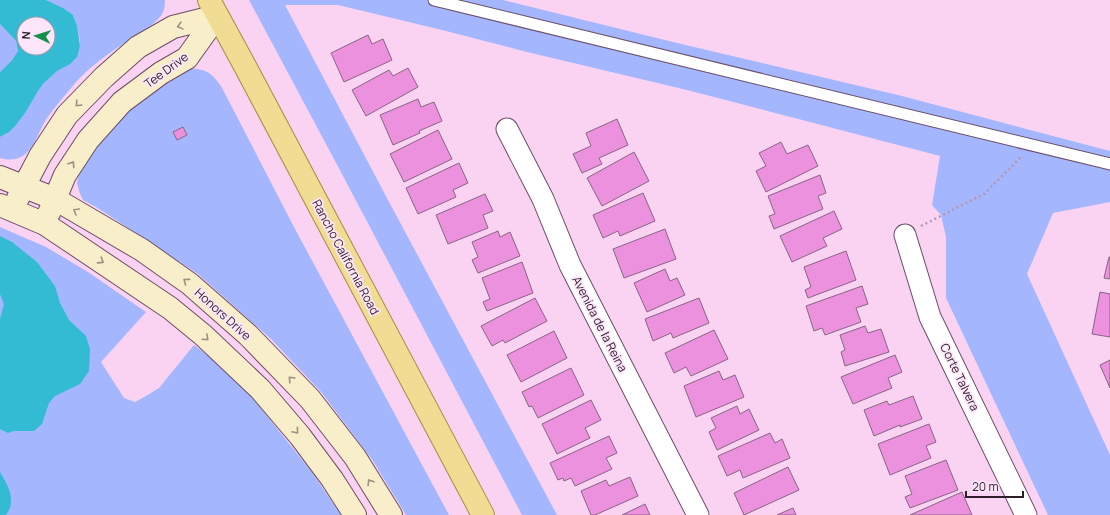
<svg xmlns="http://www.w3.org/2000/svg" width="1110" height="515" viewBox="0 0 1110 515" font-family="Manrope,sans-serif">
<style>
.green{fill:#a4b7fe}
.water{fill:#32bbd3;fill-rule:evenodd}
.building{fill:#eb91de;stroke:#886582}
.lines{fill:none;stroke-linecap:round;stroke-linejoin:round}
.lane-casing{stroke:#6d4d68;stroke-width:13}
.street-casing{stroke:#6d4d68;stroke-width:23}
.secondary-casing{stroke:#6d4d68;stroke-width:24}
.primary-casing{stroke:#a78b41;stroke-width:24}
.path{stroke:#b596ae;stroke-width:2.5;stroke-dasharray:2 3;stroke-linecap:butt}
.lane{stroke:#fff;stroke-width:11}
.street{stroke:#fff;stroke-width:21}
.secondary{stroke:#f8eeca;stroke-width:22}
.primary{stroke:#f1dc94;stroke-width:22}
.oneway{stroke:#9d9182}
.labels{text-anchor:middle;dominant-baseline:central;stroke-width:3.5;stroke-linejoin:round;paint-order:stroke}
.street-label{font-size:12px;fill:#2e202b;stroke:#fde6f9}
</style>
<rect width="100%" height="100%" fill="#fad3f2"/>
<!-- green -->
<path class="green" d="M46 0H165C165 6 164 13 160 17 150 28 136 36 123 44 106 55 90 67 76 82 66 94 52 110 44 123 34 142 28 166 0 158V137C25 124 27 101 45 82 49 78 53 73 58 70 62 68 66 66 69 64 72 62 80 48 80 45 80 37 76 23 73 15Z
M249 0H503L673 42 902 96 1110 151V202L1053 213 1027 274 1110 455V515H1048L946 298V237L941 215 932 205 940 156 687 90 527 52 442 30 338 5H285L388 200 557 515H522L334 159Z
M0 24 16 41 18 51 12 60 0 72Z
M185 68C204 69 210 70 221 86L294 227 449 515H406L373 461 322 393 271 339 198 274 156 246 96 207 83 200 80 194 77 183 78 177 87 158 134 101Z
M0 227 46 247 88 272 146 312 101 362 124 398 135 402 146 396 159 388 194 345 222 367 251 396 311 471 341 515H0Z"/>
<!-- water -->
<path class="water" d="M0 0H46L63 8 73 15 77 26 80 46 77 57 70 64 57 71 43 84 38 91 25 113 16 125 9 132 0 137V72L12 60 18 51 16 41 0 24ZM24 24H48V48H24Z
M0 236 12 242 37 262 55 286 60 303 69 320 86 336 90 349 89 371 80 384 55 396 49 403 42 424 34 431H14L8 433 0 429V319L4 304 0 294Z
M0 472C8 485 17 501 6 515H0Z"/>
<!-- building -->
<path class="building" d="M368 35 372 44 383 39 392 60 344 82 331 53Z
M408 68 418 87 366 116 352 90 389 70 393 76Z
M418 99 421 107 434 102 442 121 419 131 420 133 393 145 380 115Z
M617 119 628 145 599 158 602 164 582 173 573 154 591 146 586 133Z
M183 127 187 135 177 140 173 132Z
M438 130 452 159 404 182 390 154Z
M781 142 787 154 808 145 818 166 766 192 756 171 766 166 759 153Z
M634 152 649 181 602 206 587 178Z
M459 163 468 183 453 190 456 197 418 214 406 188Z
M820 175 826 193 818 196 823 209 774 229 769 216 775 214 768 196Z
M643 193 655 221 620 236 618 231 603 238 593 215Z
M485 194 493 211 483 215 488 228 448 244 436 215Z
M834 211 842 229 823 238 827 246 792 262 780 236Z
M665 229 676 259 624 278 613 249Z
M498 231 500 237 510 232 520 256 478 273 472 260 478 257 472 242Z
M846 251 856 280 808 298 805 290 811 287 804 267Z
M1109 257H1110V279L1104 278Z
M522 262 533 293 487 311 483 302 490 299 482 278Z
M665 269 670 281 677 278 685 295 647 312 634 283Z
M862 286 868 304 856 308 861 322 825 335 822 328 814 331 806 306Z
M1100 292 1110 294V337L1092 334Z
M535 298 547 321 505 343 503 340 492 346 481 326Z
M699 298 709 323 673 338 671 333 653 341 645 319Z
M865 326 868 333 881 329 889 352 845 366 841 352 845 350 840 335Z
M714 330 728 359 691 376 686 367 674 373 665 353Z
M554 331 567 358 521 382 507 355Z
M895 355 902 372 888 378 892 388 853 404 841 377Z
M1110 360V388L1100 365Z
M571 368 584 395 538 418 532 406 529 407 522 392Z
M719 371 723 380 735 375 744 397 696 417 684 386Z
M913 396 922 419 900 427V425L874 436 864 410 887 401 889 405Z
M591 400 601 420 585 428 590 438 557 454 542 424Z
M737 406 740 414 749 409 759 430 717 450 709 432 716 428 711 418Z
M929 424 936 442 926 446 931 458 890 475 878 444Z
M770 433 775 443 782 439 790 458 743 478 740 470 727 476 718 456Z
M609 436 617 453 606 458 612 469 575 486 571 478 564 481 563 478 558 480 550 463Z
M946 460 958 490 910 508 905 497 912 494 905 476Z
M788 467 799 490 744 515 734 493Z
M630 477 638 496 595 515H591L581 491 606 480 609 486Z
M962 492 972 515H910Z
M645 504 650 515H622Z
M793 508 796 515H777Z"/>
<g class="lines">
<!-- lane casing -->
<g class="lane-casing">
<path id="lane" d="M434 0 1110 164"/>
</g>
<!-- street casing -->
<g class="street-casing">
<path id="street" d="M507 129 543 199 570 265 698 515
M905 235 930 317 1026 515"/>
</g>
<!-- secondary casing -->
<g class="secondary-casing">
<path id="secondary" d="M0 177 55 199 142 250 190 284 248 335 310 399 355 457 391 515
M18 198 40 156 67 115 104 77 138 47 173 27 217 16
M0 205 45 224 170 308 203 335 260 389 300 436 332 479 355 515
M49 213 65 175 88 140 122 102 161 73 187 58 217 16"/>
</g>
<!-- primary casing -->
<g class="primary-casing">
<path id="primary" d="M209 0 246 68 483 515"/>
</g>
<!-- path -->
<path class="path" d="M921 226 984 194 1021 157"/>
<!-- lane -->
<use href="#lane" class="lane"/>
<!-- street -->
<use href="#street" class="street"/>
<!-- secondary -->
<use href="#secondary" class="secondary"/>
<!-- primary -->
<use href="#primary" class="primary"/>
</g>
<!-- one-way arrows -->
<defs><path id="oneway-chevron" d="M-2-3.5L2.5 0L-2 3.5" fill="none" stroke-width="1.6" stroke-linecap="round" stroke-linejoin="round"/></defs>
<g class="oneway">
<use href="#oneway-chevron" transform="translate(180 26) rotate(165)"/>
<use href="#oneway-chevron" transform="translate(78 104) rotate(134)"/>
<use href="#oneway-chevron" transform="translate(72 164) rotate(-56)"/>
<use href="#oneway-chevron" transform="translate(76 211) rotate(-150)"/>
<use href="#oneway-chevron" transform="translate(101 261) rotate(33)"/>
<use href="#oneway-chevron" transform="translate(186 281) rotate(-144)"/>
<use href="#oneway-chevron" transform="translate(206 338) rotate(42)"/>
<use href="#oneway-chevron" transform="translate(291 379) rotate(-134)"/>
<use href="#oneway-chevron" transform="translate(296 431) rotate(50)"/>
<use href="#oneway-chevron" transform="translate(370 482) rotate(-122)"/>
</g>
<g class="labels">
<!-- street labels -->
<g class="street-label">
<text transform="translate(166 70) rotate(-36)">Tee Drive</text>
<text transform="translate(346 257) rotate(62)">Rancho California Road</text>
<text transform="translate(223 314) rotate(42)">Honors Drive</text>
<text transform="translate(600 324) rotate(63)">Avenida de la Reina</text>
<text transform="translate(960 377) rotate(64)">Corte Talvera</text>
</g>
</g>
<!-- north arrow -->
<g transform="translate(36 36) rotate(274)"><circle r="19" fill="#fde6f9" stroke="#aa97a7"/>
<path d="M0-3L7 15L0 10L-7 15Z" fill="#13904c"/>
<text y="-6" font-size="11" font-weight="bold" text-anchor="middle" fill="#2e202b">N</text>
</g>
<!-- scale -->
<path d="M966 491v6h57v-6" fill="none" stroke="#2e202b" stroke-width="2"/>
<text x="972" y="491" font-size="12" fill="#2e202b" stroke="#fde6f9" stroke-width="3" paint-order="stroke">20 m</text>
</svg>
